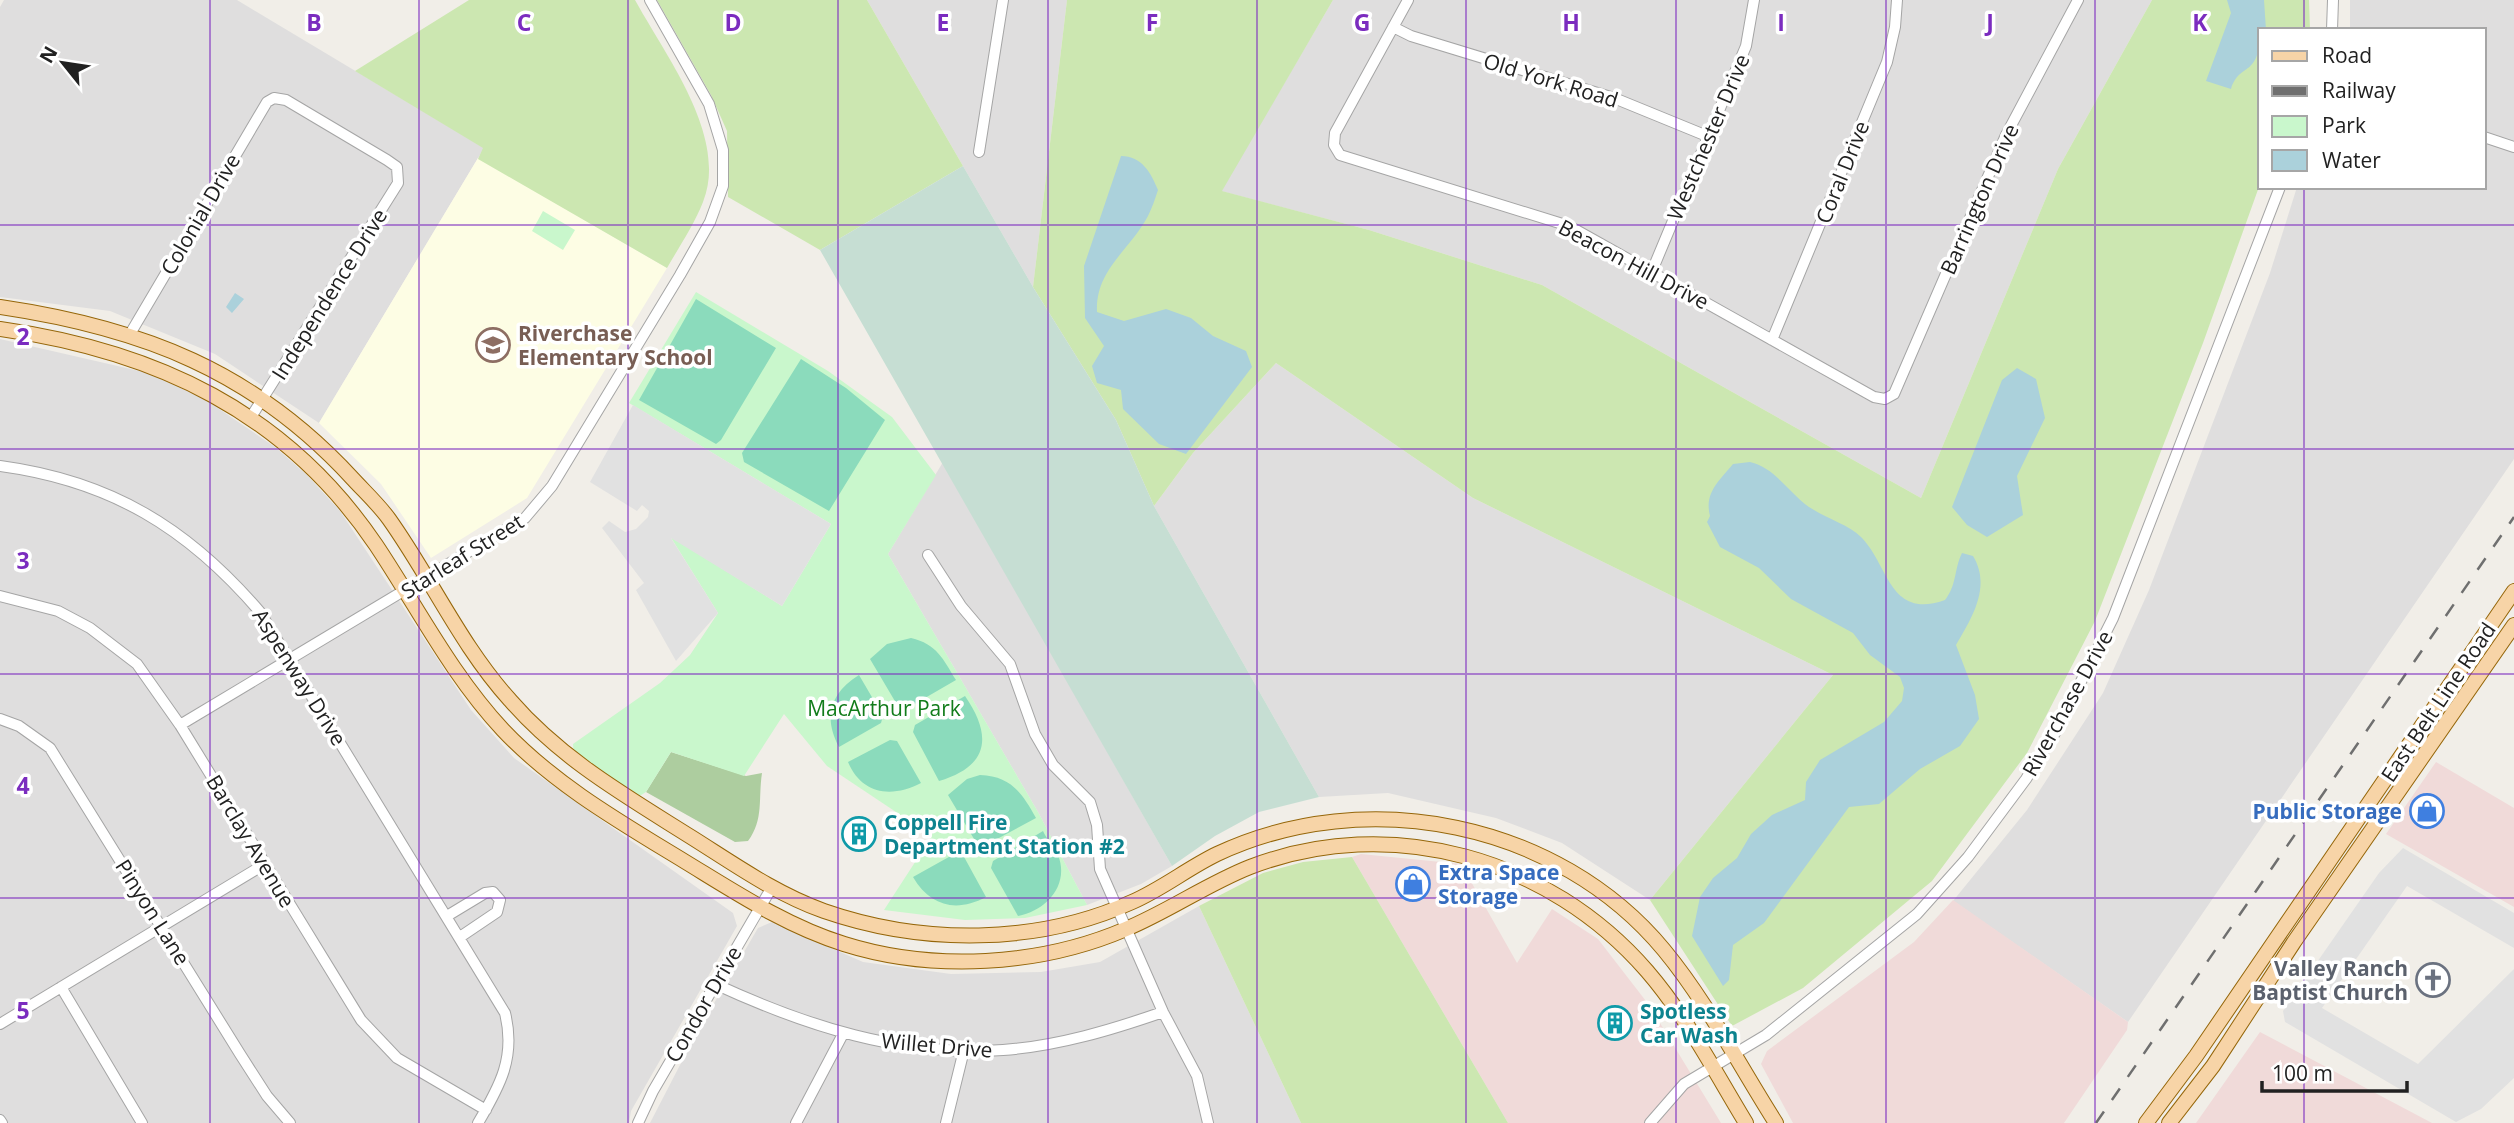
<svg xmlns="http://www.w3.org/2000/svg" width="2514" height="1123" viewBox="0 0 2514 1123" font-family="'Open Sans',sans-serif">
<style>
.residential{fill:#dfdede}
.commercial{fill:#f0dad9}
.education{fill:#fdfde4}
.grass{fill:#cce7b1}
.forest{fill:#adcd9f}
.wetland{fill:#c6ded3}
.park{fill:#c9f7cc}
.pitch{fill:#8bdbbc}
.parking{fill:#e1e1e1}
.water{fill:#abd1db}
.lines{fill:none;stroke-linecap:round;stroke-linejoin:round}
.minor-casing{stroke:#a5a5a5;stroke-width:12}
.major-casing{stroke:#956609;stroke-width:16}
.minor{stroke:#fff;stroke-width:10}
.major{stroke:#f7d4a7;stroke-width:14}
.rail{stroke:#6f6f6f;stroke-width:2.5;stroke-dasharray:14 14;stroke-linecap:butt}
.grid{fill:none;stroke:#7b2cbf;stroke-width:2;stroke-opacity:0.55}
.labels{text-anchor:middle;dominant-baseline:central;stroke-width:7;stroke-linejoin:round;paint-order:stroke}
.street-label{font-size:21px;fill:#212121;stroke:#fff}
.education-label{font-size:21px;font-weight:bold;fill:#785e54;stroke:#fff;text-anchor:start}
.park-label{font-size:21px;fill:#127c1b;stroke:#fff}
.shop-label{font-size:21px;font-weight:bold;fill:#366cbe;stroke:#fff;text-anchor:end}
.culture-label{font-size:21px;font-weight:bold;fill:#0d838f;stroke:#fff;text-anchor:start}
.worship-label{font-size:21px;font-weight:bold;fill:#5b616d;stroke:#fff;text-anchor:end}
.grid-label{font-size:23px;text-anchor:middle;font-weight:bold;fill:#7b2cbf;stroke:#fff;stroke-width:7;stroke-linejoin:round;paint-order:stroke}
</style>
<rect width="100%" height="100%" fill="#f1eee8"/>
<!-- residential -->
<path class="residential" d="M4 0H237L484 148 319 423 215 354 110 311 0 297V7Z
M867 0H1067L1033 287 963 166Z
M1333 0H2152L2058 169 1921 498 1542 285 1369 230 1221 191Z
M2350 0H2514V459L2128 1022 1953 901 2027 810 2103 693 2149 590 2270 273 2297 187H2484V30H2350Z
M0 339 148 373 206 400 275 447 307 475 340 511 471 710 514 758 733 913 737 926 631 1111 629 1123H0Z
M1276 363 1473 498 1833 675 1650 900 1562 843 1496 818 1388 793 1319 797 1154 506 1193 453Z
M943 462 1172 866 1141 884 1087 905 1038 812 888 554Z
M1199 906 1301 1123H650L695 1036 758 928 772 922 863 962 951 974 1041 972 1100 962Z"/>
<!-- commercial -->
<path class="commercial" d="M2436 762 2514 808V907L2386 834Z
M1361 854 1461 864 1517 963 1552 909 1598 939 1649 1005 1721 1123H1508L1352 857Z
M1953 900 2128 1022 2127 1030 2064 1123H1793L1761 1064 1767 1051 1914 942Z
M2260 1032 2432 1123H2196Z"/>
<!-- education -->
<path class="education" d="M478 158 667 268 527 498 431 558 381 484 319 423Z"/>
<!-- grass -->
<path class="grass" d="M469 0H635C665 55 729 137 703 202 694 225 679 247 667 268L478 159 483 148 355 71Z
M657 0H867L963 166 820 250 728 197 727 131 711 95Z
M1067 0H1333L1222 191 1369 230 1542 285 1921 498 2058 169 2152 0H2309L2310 30H2260V184L2203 343 2095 621 2027 753 1932 881 1803 988 1732 1026 1650 900 1833 675 1473 498 1276 363 1193 453 1154 506 1116 420 1033 287Z
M1352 857 1508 1123H1301L1199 906 1263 873 1303 862Z"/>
<!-- forest -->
<path class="forest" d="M671 752 746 776 762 773C758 799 764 819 748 841L735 842 646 792Z"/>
<!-- wetland -->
<path class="wetland" d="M963 166 1033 287 1116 420 1154 506 1319 797 1259 812 1215 836 1172 866 820 250Z"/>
<!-- park -->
<path class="park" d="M543 211 575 230 563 250 532 231Z
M696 292 828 371 892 417 936 475 888 554 1038 812 1087 905 1025 918 965 920 884 910 932 836 827 766 784 714 744 776 671 752 646 792 638 797 574 756 573 744 660 683 690 655 718 613 670 536 782 606 831 524 629 403Z"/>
<!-- pitch -->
<path class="pitch" d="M696 299 776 348 721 440 716 444 639 400Z
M801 359 846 388 885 420 829 511 744 462 742 453Z
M911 638C937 644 943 659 956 680L906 709 899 708 870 659 887 644Z
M859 675 883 716 881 723 839 747C823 717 830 693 859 675Z
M965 696C992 735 990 766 939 781L913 732 915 725Z
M890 740 897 741 921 783C892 798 862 795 848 762Z
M980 775C1011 776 1022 793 1036 818L984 846 977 844 948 795 967 779Z
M1043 831C1047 840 1054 846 1058 855 1070 885 1046 911 1018 916L991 868 993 861Z
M956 853 963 855 986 897C956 913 930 906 913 877Z"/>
<!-- parking -->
<path class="parking" d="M633 405 831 524 782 606 671 538 718 613 676 661 636 590 644 583 602 528 609 521 625 532 636 529 648 517 649 511 642 505 637 511 590 482Z
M2403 848 2514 913V948L2407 886 2322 1008 2418 1064 2514 969V1078L2481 1109 2456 1122 2285 1022 2283 1011 2379 873Z"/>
<!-- water -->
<path class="water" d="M2227 0H2264L2266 30H2260C2260 79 2240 61 2231 89L2206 81 2231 13Z
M1121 156C1142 156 1151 173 1158 190 1155 199 1152 208 1148 216 1130 250 1095 270 1097 312L1124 321 1166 309 1191 318 1213 336 1246 351 1252 367 1186 454 1159 444 1123 409 1121 390 1097 383 1092 366 1104 346 1085 318 1084 266Z
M235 293 244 299 232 313 226 307Z
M2017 368 2036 379 2045 418 2017 476 2023 515 1987 537 1967 525 1952 507 2002 380Z
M1750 462C1777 468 1791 497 1814 510 1828 519 1849 525 1861 537 1889 565 1889 620 1945 600 1957 585 1954 569 1962 553L1973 556C1992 587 1971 619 1956 645L1975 695 1979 719 1960 746 1920 769 1879 804 1849 807 1764 923 1733 945 1729 980 1723 986 1692 936 1700 897 1713 878 1737 858 1751 834 1772 815 1805 800 1806 782 1820 760 1884 722 1902 701 1904 688 1900 677 1870 655 1853 633 1791 599 1759 568 1720 547 1707 522 1710 516C1704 493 1719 481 1733 464Z"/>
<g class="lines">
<!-- minor casing -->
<g class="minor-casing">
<path id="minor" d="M1408 0 1335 133 1334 145 1340 155 1569 226 1874 397 1885 399 1894 394 2006 135 2078 0
M1393 27 1411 36 1614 98 1707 136
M2332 30 2333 0
M2484 137 2514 147
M979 152 1003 0
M1652 271 1746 46 1754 0
M130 334 267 102 274 98 286 100 387 160 397 167 398 183 251 417
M1772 340 1887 62 1895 27 1897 0
M0 466C111 481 188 528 260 612L505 1013C516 1057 500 1086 478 1123
M928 555 961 606 1010 664 1035 734 1053 765 1090 802 1097 825 1100 869 1163 1012 1197 1076 1208 1123
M0 596 58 611 90 628 137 664 180 725 361 1020 397 1058 486 1110
M0 719 19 726 50 748 240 1054 267 1096 290 1123
M180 725 525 518 552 486 680 275 710 222 723 186V150L709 104 650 0
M447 916 485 893 493 892 500 900 497 912 460 937
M715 984C806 1026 901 1057 1003 1050 1058 1046 1111 1030 1163 1012
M61 987 142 1123
M0 1024 265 864
M0 1120 2 1123
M638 1123 653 1091 772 887
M796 1123 843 1034
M946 1123 964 1050
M1650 1123 1684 1084 1766 1035 1917 914 1968 857 2026 779 2055 733 2113 618 2280 187"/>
</g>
<!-- major casing -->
<g class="major-casing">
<path id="major" d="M0 307C142 328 254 371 353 479 365 492 379 505 389 519 431 578 461 646 510 700 561 759 626 796 691 837 734 864 776 894 824 911 922 945 1037 945 1132 902 1162 889 1188 868 1217 854 1366 784 1558 822 1664 950 1707 1002 1739 1065 1776 1123
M0 329C156 351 286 412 376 545 418 608 451 674 503 730 554 784 620 822 684 861 735 892 786 926 844 944 933 972 1040 966 1126 929 1169 911 1207 884 1250 867 1391 813 1549 858 1647 971 1686 1016 1715 1072 1746 1123
M2146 1123 2196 1056 2514 591
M2169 1123 2213 1066 2294 942 2514 625"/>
</g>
<!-- minor -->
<use href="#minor" class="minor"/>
<!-- major -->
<use href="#major" class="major"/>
<!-- rail -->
<path class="rail" d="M2096 1123 2514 517"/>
</g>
<!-- grid -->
<path class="grid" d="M210 0V1123M419 0V1123M628 0V1123M838 0V1123M1048 0V1123M1257 0V1123M1466 0V1123M1676 0V1123M1886 0V1123M2095 0V1123M2304 0V30M2304 187V1123M0 225H2514M0 449H2514M0 674H2514M0 898H2514"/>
<!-- icons -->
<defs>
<g id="school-ring" transform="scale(1.75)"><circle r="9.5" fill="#fff" stroke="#8d6e63" stroke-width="1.5"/><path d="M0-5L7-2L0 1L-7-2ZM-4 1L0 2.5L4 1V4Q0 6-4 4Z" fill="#8d6e63"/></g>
<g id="shop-ring" transform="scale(1.75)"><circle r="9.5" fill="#fff" stroke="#3f7fe0" stroke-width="1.5"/><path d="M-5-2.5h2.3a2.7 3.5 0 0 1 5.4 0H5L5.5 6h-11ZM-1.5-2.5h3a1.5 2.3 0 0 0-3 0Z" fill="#3f7fe0"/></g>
<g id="building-ring" transform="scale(1.75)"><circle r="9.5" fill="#fff" stroke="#0f9aa8" stroke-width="1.5"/><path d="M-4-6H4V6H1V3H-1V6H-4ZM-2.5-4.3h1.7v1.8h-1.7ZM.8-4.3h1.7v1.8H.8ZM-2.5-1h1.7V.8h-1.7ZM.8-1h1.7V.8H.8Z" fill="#0f9aa8"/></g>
<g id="church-ring" transform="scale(1.75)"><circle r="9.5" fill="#fff" stroke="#6b7280" stroke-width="1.5"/><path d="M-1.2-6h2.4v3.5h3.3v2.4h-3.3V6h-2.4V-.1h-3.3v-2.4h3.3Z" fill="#6b7280"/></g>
</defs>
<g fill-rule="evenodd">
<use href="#school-ring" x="493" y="345"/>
<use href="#shop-ring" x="2427" y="811"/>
<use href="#building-ring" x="859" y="834"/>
<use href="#shop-ring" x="1413" y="884"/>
<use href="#church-ring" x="2433" y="980"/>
<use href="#building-ring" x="1615" y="1023"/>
</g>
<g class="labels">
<!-- street labels -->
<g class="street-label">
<text transform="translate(1551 80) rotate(17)">Old York Road</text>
<text transform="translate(1708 137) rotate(-67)">Westchester Drive</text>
<text transform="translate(1842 172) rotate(-68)">Coral Drive</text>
<text transform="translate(1979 199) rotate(-66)">Barrington Drive</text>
<text transform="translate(200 214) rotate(-60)">Colonial Drive</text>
<text transform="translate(1634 264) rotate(28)">Beacon Hill Drive</text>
<text transform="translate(329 294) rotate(-58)">Independence Drive</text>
<text transform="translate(462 556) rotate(-32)">Starleaf Street</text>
<text transform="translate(300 677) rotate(58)">Aspenway Drive</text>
<text transform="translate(2438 702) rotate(-56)">East Belt Line Road</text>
<text transform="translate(2067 703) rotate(-61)">Riverchase Drive</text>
<text transform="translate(251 841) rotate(59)">Barclay Avenue</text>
<text transform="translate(153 912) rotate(58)">Pinyon Lane</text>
<text transform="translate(703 1004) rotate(-60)">Condor Drive</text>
<text transform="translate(937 1045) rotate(5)">Willet Drive</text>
</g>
<!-- education labels -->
<g class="education-label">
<text x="518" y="333">Riverchase<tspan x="518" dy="24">Elementary School</tspan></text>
</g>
<!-- park labels -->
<g class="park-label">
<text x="884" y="708">MacArthur Park</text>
</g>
<!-- shop labels -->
<g class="shop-label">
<text x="2402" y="811">Public Storage</text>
<text x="1438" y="872" text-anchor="start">Extra Space<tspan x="1438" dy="24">Storage</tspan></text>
</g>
<!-- culture labels -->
<g class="culture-label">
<text x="884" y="822">Coppell Fire<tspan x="884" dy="24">Department Station #2</tspan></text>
<text x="1640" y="1011">Spotless<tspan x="1640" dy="24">Car Wash</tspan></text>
</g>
<!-- worship labels -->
<g class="worship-label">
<text x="2408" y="968">Valley Ranch<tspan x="2408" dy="24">Baptist Church</tspan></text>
</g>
</g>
<g class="grid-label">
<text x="314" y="31">B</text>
<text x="524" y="31">C</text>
<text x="733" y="31">D</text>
<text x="943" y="31">E</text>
<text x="1152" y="31">F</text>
<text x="1362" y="31">G</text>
<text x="1571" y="31">H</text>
<text x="1781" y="31">I</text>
<text x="1990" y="31">J</text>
<text x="2200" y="31">K</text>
<text x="23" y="345">2</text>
<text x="23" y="569">3</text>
<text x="23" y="794">4</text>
<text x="23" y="1019">5</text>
</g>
<!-- legend -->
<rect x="2258" y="28" width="228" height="161" fill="#ffffff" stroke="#a6a6a6" stroke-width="2"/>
<rect x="2272" y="51" width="35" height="10" fill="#f7d4a7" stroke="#a6a6a6" stroke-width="2"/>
<text x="2322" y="63" font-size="21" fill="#212121">Road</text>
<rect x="2272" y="86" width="35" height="10" fill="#6f6f6f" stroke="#a6a6a6" stroke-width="2"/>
<text x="2322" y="98" font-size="21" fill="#212121">Railway</text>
<rect x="2272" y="116" width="35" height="21" fill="#c9f7cc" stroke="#a6a6a6" stroke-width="2"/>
<text x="2322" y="133" font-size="21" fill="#212121">Park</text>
<rect x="2272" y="150" width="35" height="21" fill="#abd1db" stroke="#a6a6a6" stroke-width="2"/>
<text x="2322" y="168" font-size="21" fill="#212121">Water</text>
<!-- north arrow -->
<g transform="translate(63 63) rotate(300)" stroke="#ffffff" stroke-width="5" paint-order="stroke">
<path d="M0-5L12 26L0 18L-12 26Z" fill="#212121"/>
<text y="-10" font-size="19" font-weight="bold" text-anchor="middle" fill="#212121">N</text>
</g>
<!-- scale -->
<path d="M2262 1081v10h145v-10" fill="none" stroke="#212121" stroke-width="3.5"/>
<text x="2272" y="1081" font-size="21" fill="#212121" stroke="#ffffff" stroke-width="5" paint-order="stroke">100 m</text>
</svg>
